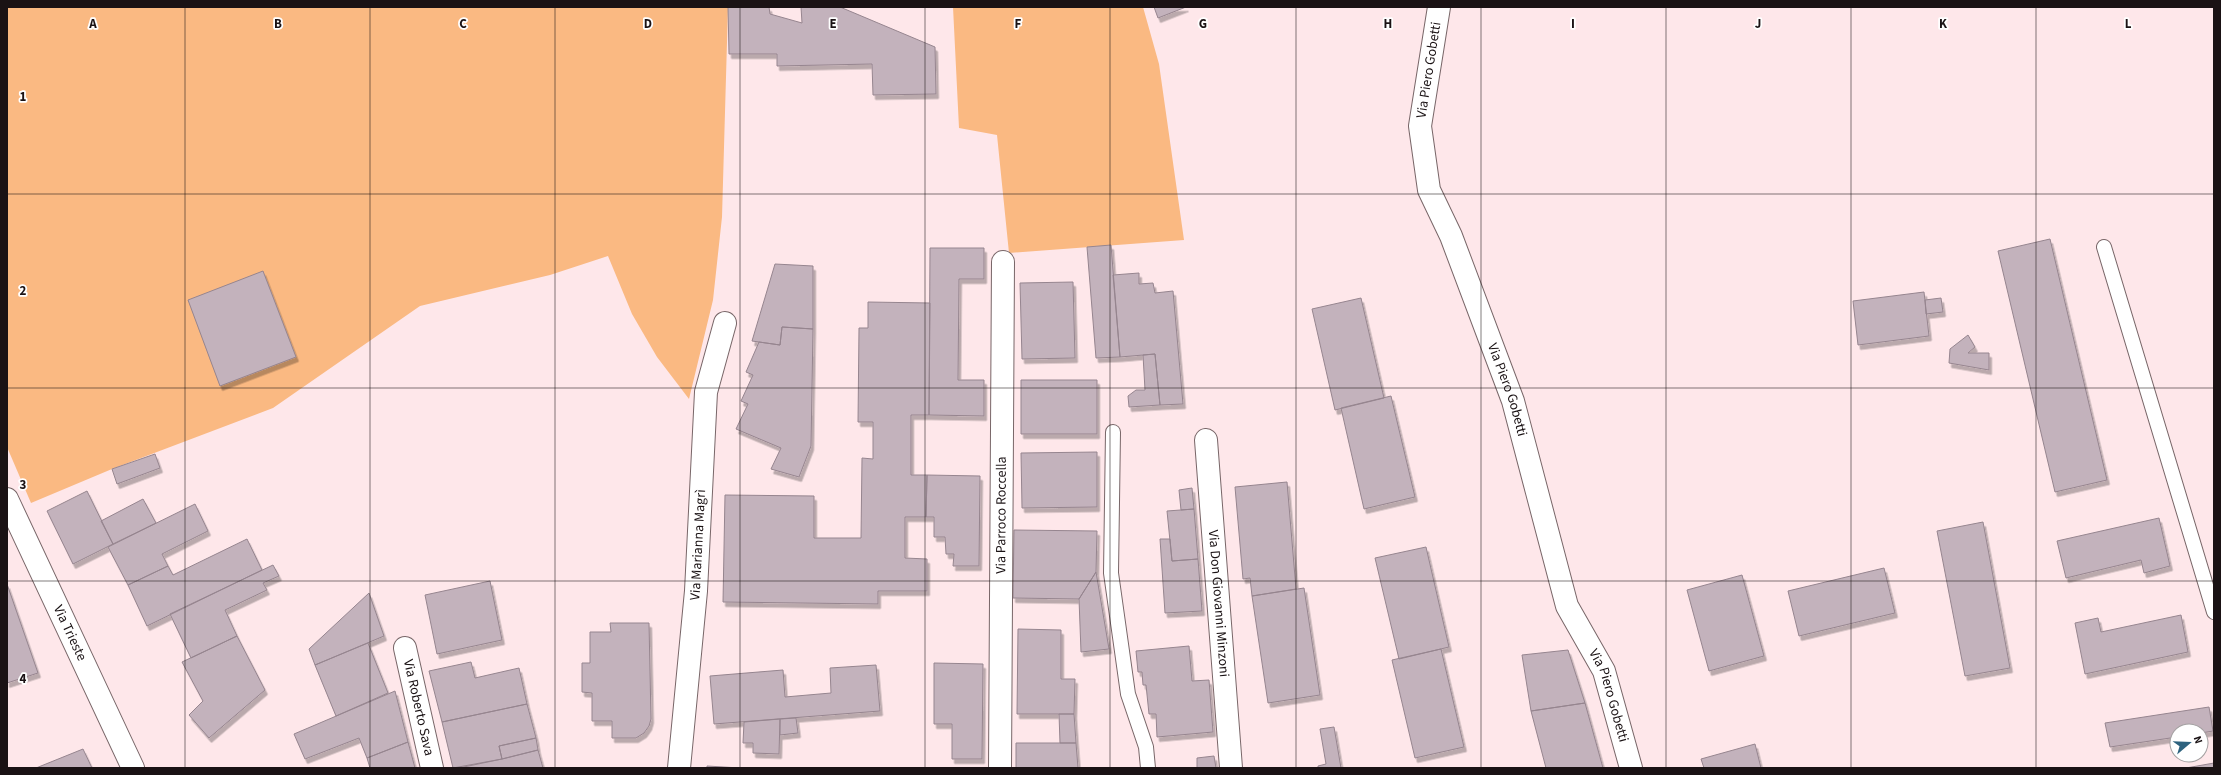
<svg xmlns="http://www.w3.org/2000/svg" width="2221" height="775" viewBox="0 0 2221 775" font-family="'Source Sans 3',sans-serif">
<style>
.grass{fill:#fab982}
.building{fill:#c3b2bc;stroke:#96858f;filter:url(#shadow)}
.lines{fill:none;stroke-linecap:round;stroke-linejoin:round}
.service-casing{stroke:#786668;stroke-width:16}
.minor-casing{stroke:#786668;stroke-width:24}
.tertiary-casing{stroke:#786668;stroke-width:24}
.service{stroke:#fff;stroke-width:14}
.minor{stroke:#fff;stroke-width:22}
.tertiary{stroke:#fff;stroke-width:22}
.grid{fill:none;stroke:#1a1214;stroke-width:1;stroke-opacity:0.55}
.labels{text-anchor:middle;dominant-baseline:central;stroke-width:3.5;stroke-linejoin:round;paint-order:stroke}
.street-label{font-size:14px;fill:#1a1214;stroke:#fff}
.grid-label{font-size:13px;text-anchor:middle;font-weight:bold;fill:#1a1214;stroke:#fff;stroke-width:3.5;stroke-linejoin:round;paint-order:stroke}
</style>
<defs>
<filter id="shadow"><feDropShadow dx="2.5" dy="4.5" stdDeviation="0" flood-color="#0004"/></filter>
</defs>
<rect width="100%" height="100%" fill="#fee7ea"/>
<!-- grass -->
<path class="grass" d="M7 7H728L722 217 713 300 689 399 657 357 632 314 608 256 550 275 420 306 273 408 112 469 31 503 7 447Z
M953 7H1143L1159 64 1184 240 1009 253 997 135 959 128Z"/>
<!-- building -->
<path class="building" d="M728 7H769L770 14 802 23 801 7H840L935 47 936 94 873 95 872 64 777 66V54H729Z
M1154 7H1186L1158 18Z
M2050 239 2107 480 2055 492 1998 251Z
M1111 245 1120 357 1096 358 1087 247Z
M930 248H984V279H959L958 380H984V416L929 415Z
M775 264 813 266V329L782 327 780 345 752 341Z
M263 271 296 357 220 386 188 300Z
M1139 273V284L1153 283 1155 293 1173 291 1183 404 1160 405 1155 354 1120 357 1113 275Z
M1073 282 1075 358 1022 359 1020 283Z
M1924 292 1929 336 1858 345 1853 301Z
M1361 298 1384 398 1335 410 1312 309Z
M1941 298 1943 312 1926 314 1925 300Z
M868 302 930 303 929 415H911V475H927L926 517H905V558L927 559V591H878V604L723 602 725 495 814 496V538H861L862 458 873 459V422H858L859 328H868Z
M782 327 813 329 811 446 799 477 771 469 781 448 736 429 748 404 741 401 753 375 746 372 759 342 780 345Z
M1968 335 1975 347 1968 353H1989V370L1949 363 1950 349Z
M1155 354 1160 405 1129 407 1128 396 1136 390H1145L1143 355Z
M1021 380H1097V434H1021Z
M1391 396 1415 497 1364 509 1341 408Z
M1097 452V507L1022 508 1021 453Z
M155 454 160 468 117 484 112 469Z
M927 475 980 476 979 566H953L954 554H946L945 537H934V517H926Z
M1287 482 1296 589 1252 596 1250 578 1243 579 1235 487Z
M1192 488 1194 509 1181 510 1179 490Z
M87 491 113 544 73 564 47 511Z
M143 499 156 523 113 544 101 521Z
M195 504 208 531 162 554 168 566 128 585 108 547Z
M1194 509 1198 559 1172 561 1167 511Z
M2159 518 2170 566 2144 573 2141 560 2066 578 2057 541Z
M1983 522 2010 668 1965 676 1937 531Z
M1014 530 1097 531 1096 572 1079 599 1013 598Z
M247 539 262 570 147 626 128 585 168 566 173 575Z
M1160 539H1170L1172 561 1198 559 1202 611 1165 613Z
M1426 547 1449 647 1399 659 1375 558Z
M273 565 279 576 263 583 267 590 225 610 237 636 191 658 170 614Z
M1884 568 1895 613 1799 636 1788 591Z
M1096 572 1109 649 1081 652 1079 599Z
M1742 575 1764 656 1709 671 1687 590Z
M490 581 502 640 437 654 425 595Z
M7 584 38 673 7 683Z
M1304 588 1320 695 1268 703 1252 596Z
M369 593 384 636 315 665 309 649Z
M2181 615 2188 652 2085 674 2075 623 2098 618 2101 632Z
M610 623H649L651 719 649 726 644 733 636 738H612V721H592V693L582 692V663H590V632H611Z
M1018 629 1061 630V679H1075L1074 714H1017Z
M237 636 265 690 209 738 189 715 203 701 182 662Z
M368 643 388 693 336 716 315 665Z
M1189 646 1192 681 1209 680 1213 732 1157 737 1156 714H1149L1146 685H1143L1142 672H1138L1136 651Z
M1441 649 1464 747 1415 758 1392 660Z
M1568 650 1585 703 1531 711 1522 655Z
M471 662 475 678 519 668 527 704 442 722 429 671Z
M934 663 983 664 982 759H952V724H934Z
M876 665 880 711 714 724 710 676 783 670 785 697 831 693 830 668Z
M395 691 408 742 367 758 359 738 305 759 294 734Z
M1585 703 1603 768H1546L1531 711Z
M527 704 536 738 499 746 502 759 453 768 442 722Z
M2209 707 2213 731 2201 733V731H2177V737L2110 747 2105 723Z
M1059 714H1074L1076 743H1060Z
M796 718 798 733 780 735V719Z
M780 719 779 754 753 753V743H743L744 722Z
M1334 727 1341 768H1318V766L1326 764 1320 729Z
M536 738 538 750 502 759 499 746Z
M408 742 415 768H370L367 758Z
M1016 743H1076L1078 768H1016Z
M1755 744 1761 768H1704L1701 759Z
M83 749 92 768H36Z
M538 750 543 768H459L502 759Z
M1214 756 1216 768H1197V758Z
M2214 763V768H2186Z
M707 766 740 768H707Z"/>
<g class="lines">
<!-- service casing -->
<g class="service-casing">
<path id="service" d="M2104 247 2214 612
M1113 432 1111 573 1128 694 1146 747 1148 768"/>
</g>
<!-- minor casing -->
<g class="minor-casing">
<g id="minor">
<path id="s1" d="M1439 7 1420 126 1429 190 1451 236 1513 401 1567 606 1604 671 1631 768"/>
<path id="s2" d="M1206 440 1231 768"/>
<path id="s3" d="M405 648 432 768"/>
<path id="s4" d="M679 768 696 591 706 392 725 323"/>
<path id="s5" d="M1000 768 1003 262"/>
</g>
</g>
<!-- tertiary casing -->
<g class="tertiary-casing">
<g id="tertiary">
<path id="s6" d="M7 499 133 768"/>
</g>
</g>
<!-- service -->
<use href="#service" class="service"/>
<!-- minor -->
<use href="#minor" class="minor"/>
<!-- tertiary -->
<use href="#tertiary" class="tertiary"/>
</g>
<!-- grid -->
<path class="grid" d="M185 7V768M370 7V768M555 7V768M740 7V768M925 7V768M1110 7V768M1296 7V768M1481 7V768M1666 7V768M1851 7V768M2036 7V768M7 194H2214M7 388H2214M7 581H2214"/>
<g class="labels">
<!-- street labels -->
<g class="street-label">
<text transform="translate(1429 70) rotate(-81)">Via Piero Gobetti</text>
<text stroke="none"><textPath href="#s1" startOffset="400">Via Piero Gobetti</textPath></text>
<text stroke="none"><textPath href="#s5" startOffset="253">Via Parroco Roccella</textPath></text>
<text stroke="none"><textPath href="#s4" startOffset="224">Via Marianna Magrì</textPath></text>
<text stroke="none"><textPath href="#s2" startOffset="164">Via Don Giovanni Minzoni</textPath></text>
<text stroke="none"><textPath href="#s6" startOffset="148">Via Trieste</textPath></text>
<text stroke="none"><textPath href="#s1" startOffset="724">Via Piero Gobetti</textPath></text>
<text stroke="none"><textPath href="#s3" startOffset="61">Via Roberto Sava</textPath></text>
</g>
</g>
<g class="grid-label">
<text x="93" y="28">A</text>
<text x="278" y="28">B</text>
<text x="463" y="28">C</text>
<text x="648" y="28">D</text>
<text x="833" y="28">E</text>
<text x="1018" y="28">F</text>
<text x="1203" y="28">G</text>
<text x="1388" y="28">H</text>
<text x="1573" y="28">I</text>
<text x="1758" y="28">J</text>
<text x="1943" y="28">K</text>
<text x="2128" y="28">L</text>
<text x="23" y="101">1</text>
<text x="23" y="295">2</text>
<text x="23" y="489">3</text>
<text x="23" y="683">4</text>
</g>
<!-- border -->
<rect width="2221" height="775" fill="none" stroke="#1a1214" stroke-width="16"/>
<!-- north arrow -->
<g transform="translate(2189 743) rotate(71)"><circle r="19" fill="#ffffff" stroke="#a3a0a1"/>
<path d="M0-3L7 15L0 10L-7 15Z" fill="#2d627e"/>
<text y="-6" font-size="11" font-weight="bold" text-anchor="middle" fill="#1a1214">N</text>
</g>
</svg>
